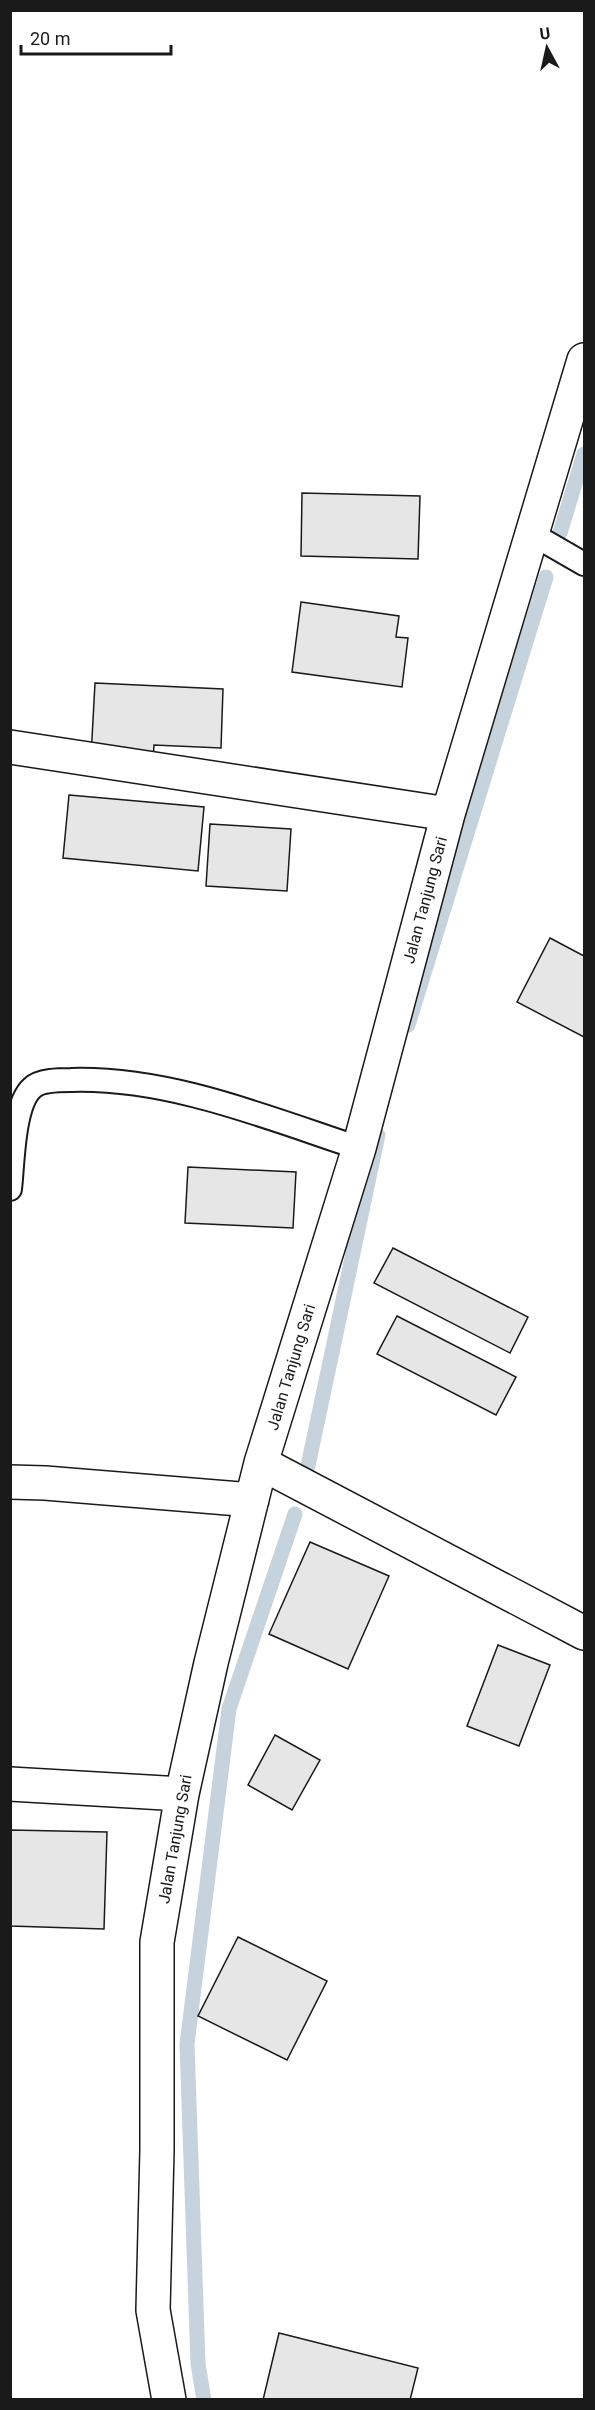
<svg xmlns="http://www.w3.org/2000/svg" width="595" height="2410" viewBox="0 0 595 2410" font-family="Roboto,sans-serif">
<style>
.lines{fill:none;stroke-linecap:round;stroke-linejoin:round}
.stream{stroke:#c6d2dc;stroke-width:15}
.building{fill:#e6e6e6;stroke:#1a1a1a;stroke-width:1.5}
.lane-casing{stroke:#1a1a1a;stroke-width:26}
.street-casing{stroke:#1a1a1a;stroke-width:36}
.lane{stroke:#fff;stroke-width:22}
.street{stroke:#fff;stroke-width:33}
.labels{text-anchor:middle;dominant-baseline:central;stroke-width:4.5;stroke-linejoin:round;paint-order:stroke}
.street-label{font-size:16px;fill:#1a1a1a;stroke:#fff}
</style>
<rect width="100%" height="100%" fill="#fff"/>
<g class="lines">
<!-- stream -->
<path class="stream" d="M560 533 584 454
M408 1025 546 577
M308 1466 378 1135
M204 2400 198 2364 187 2044 229 1709 295 1514"/>
</g>
<!-- building -->
<path class="building" d="M302 493 420 496 418 559 301 556Z
M301 602 399 616 396 637 408 638 402 687 292 672Z
M95 683 223 689 221 748 154 745 153 760 91 757Z
M69 795 204 807 198 871 63 858Z
M210 824 291 829 287 891 206 886Z
M550 938 584 956V1037L517 1002Z
M188 1167 296 1172 293 1228 185 1223Z
M393 1248 528 1317 510 1353 374 1283Z
M397 1316 516 1377 496 1415 377 1354Z
M310 1542 389 1576 348 1669 269 1634Z
M498 1645 550 1665 519 1746 467 1726Z
M275 1735 320 1760 292 1810 248 1785Z
M10 1830 107 1832 104 1929 10 1926Z
M238 1937 327 1981 287 2060 198 2016Z
M279 2333 418 2368 410 2400H263Z"/>
<g class="lines">
<!-- lane casing -->
<g class="lane-casing">
<path id="lane" d="M532 534 584 564
M10 1189C13 1164 13 1105 32 1088 40 1080 60 1080 71 1080 169 1077 268 1118 359 1148"/>
</g>
<!-- street casing -->
<g class="street-casing">
<path id="street" d="M10 747 448 814
M261 1463 584 1633
M10 1482 45 1483 252 1500
M10 1784 182 1794
M169 2400 153 2310 157 2150V1942L182 1794 211 1663 261 1463 359 1148 448 814 584 360"/>
</g>
<!-- lane -->
<use href="#lane" class="lane"/>
<!-- street -->
<use href="#street" class="street"/>
</g>
<g class="labels">
<!-- street labels -->
<g class="street-label">
<text transform="translate(425 900) rotate(-75)">Jalan Tanjung Sari</text>
<text transform="translate(291 1367) rotate(-73)">Jalan Tanjung Sari</text>
<text transform="translate(175 1839) rotate(-80)">Jalan Tanjung Sari</text>
</g>
</g>
<!-- border -->
<rect width="595" height="2410" fill="none" stroke="#1a1a1a" stroke-width="24"/>
<!-- north arrow -->
<g transform="translate(547 48) rotate(352)" stroke="#ffffff" stroke-width="4.5" paint-order="stroke">
<path d="M0-4.5L10 22L0 15L-10 22Z" fill="#1a1a1a"/>
<text y="-9" font-size="16" font-weight="bold" text-anchor="middle" fill="#1a1a1a">U</text>
</g>
<!-- scale -->
<path d="M21 45v9h150v-9" fill="none" stroke="#1a1a1a" stroke-width="3"/>
<text x="30" y="45" font-size="18" fill="#1a1a1a" stroke="#ffffff" stroke-width="4.5" paint-order="stroke">20 m</text>
</svg>
